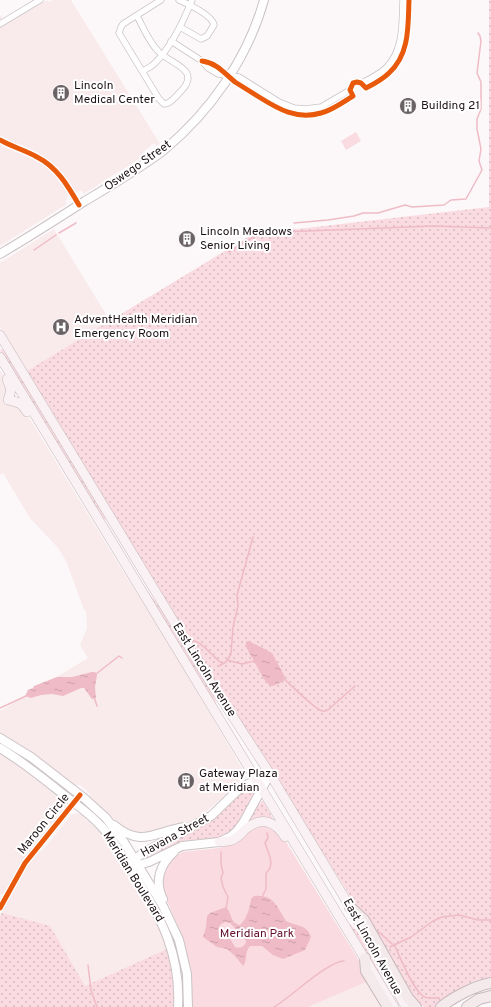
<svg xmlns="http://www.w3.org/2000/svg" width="491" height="1007" viewBox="0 0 491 1007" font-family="Overpass,sans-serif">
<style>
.built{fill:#f9eaec}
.grass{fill:url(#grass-dots)}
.park{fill:#fadbe1}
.water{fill:url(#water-ripples);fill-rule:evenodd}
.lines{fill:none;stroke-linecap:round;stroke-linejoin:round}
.stream{stroke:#efbbc6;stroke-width:1.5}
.minor-casing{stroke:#cbc3c5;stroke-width:7}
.tertiary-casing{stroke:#cbc3c5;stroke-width:8}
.secondary-casing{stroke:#cbc3c5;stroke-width:10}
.primary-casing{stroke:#c7b9bc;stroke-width:10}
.motorway-casing{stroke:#c7b9bc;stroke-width:12}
.minor{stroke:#fffefe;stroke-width:5.5}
.tertiary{stroke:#fffefe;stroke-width:7}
.secondary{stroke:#fffefe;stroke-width:8}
.primary{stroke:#f9f1f3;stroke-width:9}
.motorway{stroke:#f4eaec;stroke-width:10}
.cycleway-casing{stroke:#fff;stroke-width:8}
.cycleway{stroke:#e8590c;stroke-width:5}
.labels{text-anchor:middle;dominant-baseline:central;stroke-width:4;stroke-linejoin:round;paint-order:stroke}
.poi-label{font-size:12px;fill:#1d1215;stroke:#fff;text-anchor:start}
.street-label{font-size:12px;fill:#1d1215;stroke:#fff}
.park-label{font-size:12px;fill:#630f2d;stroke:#fff}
</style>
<defs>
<pattern id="grass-dots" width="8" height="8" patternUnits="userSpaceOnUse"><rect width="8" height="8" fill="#fadbe1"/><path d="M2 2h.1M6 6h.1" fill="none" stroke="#d6bbc0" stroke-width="1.8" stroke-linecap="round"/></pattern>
<pattern id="water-ripples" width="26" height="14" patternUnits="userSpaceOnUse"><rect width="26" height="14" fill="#efbbc6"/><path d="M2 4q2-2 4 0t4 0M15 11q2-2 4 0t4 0" fill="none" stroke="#cca0a9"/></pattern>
</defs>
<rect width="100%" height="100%" fill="#fcf8f9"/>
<!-- built -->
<path class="built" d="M47 0 49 2 53 0H71L160 144 157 146 154 143 143 152 145 155 144 156 85 193 84 194 82 191H79L67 197V200L65 201 67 204 0 246V15L7 24Z
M54 229 110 321 27 371 0 327V263Z
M0 370 122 570 160 628 244 772V778L241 784 222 800 219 801 202 815V817L193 822 148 834 135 833 121 826 90 797 89 793 80 785H75L34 754 0 734V711L88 658 80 645 87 628 86 610H84L67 563 59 549 30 518 3 473 0 475Z
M0 752 55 791 53 793 62 798 65 803 64 807 21 862 4 893 1 895 0 894Z
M76 813 83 815 87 821 90 819 110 842 156 917 169 948 85 986 0 1007V916L29 864 47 845 71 815Z
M371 980 385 1007H308Z"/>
<!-- grass -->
<path class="grass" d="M489 0H491V977L477 980 468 984 446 997 435 1007H424L422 1005 416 1003C352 897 284 793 219 687 154 582 91 476 27 371L253 234 489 207Z
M2 349 14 365 106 518 104 521 0 350Z
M141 582 165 615 213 693 217 704 210 695Z
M249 789 255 794C247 806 244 822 233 831 219 842 197 837 181 842 170 846 159 853 148 859L146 858V856L216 816 235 797Z
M262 801H263L275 822 247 824 256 804 258 805Z
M2 913 50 926 85 986 169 948 175 975V1007H0V916Z
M350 924 357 931 391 993 349 925Z"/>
<!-- park -->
<path class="park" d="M356 132 361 141 346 150 341 141Z
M264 824 280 832 371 980 308 1007H191L192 984 190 964 188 963 178 926 162 890V877L167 865 173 858 182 852 218 848 233 844 249 829Z"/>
<!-- water -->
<path class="water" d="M249 641 272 653 285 677 284 681 273 686 269 685 264 679 246 647V642Z
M92 672H95L97 675 95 687 96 698 92 699 84 688H81L63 696 52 694 41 695 31 698 25 696 28 690 33 688 34 686 57 677H72Z
M254 896C274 894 277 907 286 921 295 926 307 924 311 937L305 950 283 959 273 955 262 946H250C244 952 248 961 243 966L235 956 227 949 217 947 203 937 206 927 207 916 210 913 226 907C232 913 230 923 240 925 247 919 250 907 251 899ZM226 922 230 923 235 928V935L246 940V943C243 947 240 949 235 947L229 937 223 936 219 932C217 927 221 923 226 922Z"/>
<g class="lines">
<!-- stream -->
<path class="stream" d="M294 223 328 220 354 216 363 213H378L405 205 412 207 444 205 451 200 466 199 482 170 479 161 481 149 477 129V119L481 109V82L477 73 481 41 480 36 478 33
M59 233 76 223
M226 248 229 252 255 236 282 232 433 226 491 228
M34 250 56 235
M191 641C201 639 214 659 223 664
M227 660 242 664 254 661
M219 666 226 662 231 654 233 627 238 606 237 595 253 537
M96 674 119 656 122 658
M283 678C290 684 316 711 323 711 326 712 327 710 329 709L355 686
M94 697 97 706
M0 708 26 696
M221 852V864L223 873 221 878 223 887 228 897 226 909
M262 897 266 889V873C276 865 268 853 265 843L268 838 267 833
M375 931 380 933 392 944
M394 944C400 957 412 988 423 996 428 1000 434 997 439 998L441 1003
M390 947 411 937 433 921 442 917 459 915 478 920H491
M88 965 91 990 97 1007
M274 1007C290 998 328 961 344 961"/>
<!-- minor casing -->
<g class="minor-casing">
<path id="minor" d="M179 0C188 4 212 15 214 25L207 36 201 39 180 27
M137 16C143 27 149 42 158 51 170 64 201 69 182 90 177 95 174 100 168 103L164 104 159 99 119 33 121 27 123 24 161 0
M0 24 40 0
M171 41 202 61 208 68 218 74 239 77 279 102 294 108 305 109 321 107 350 90
M202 61C217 63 224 73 235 82 243 87 251 92 259 97 278 109 297 120 321 113 333 110 343 102 353 96L350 90 353 83 357 82 361 83 366 88C374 84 382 80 389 73 410 54 408 25 409 0
M142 71C147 69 152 66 155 63 171 47 184 20 192 0
M362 83C370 79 379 74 386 68 404 50 402 23 403 0
M0 140C12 147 25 150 37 157 57 167 68 186 79 205"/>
</g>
<!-- tertiary casing -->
<g class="tertiary-casing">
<path id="tertiary" d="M0 908 25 863 80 795"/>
</g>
<!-- secondary casing -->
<g class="secondary-casing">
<path id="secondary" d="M0 254C29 237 57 219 85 201 112 185 139 169 164 150 210 112 248 58 264 0
M0 738 31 757 84 798 106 818 124 842 163 906 179 940 187 974 188 1007
M0 748C23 762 43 778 64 795 77 805 90 814 101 826 114 840 124 858 134 874 161 917 181 955 178 1007
M114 825C142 848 154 832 184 827
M132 863 135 859 143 853 211 816 236 792 248 784 262 778
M135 866 149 862 182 846 219 842 230 837 237 831 243 823 270 774
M163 899C154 882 160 864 174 852"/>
</g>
<!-- primary casing -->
<g class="primary-casing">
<path id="primary" d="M0 335 211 683 270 774 353 912 406 1007
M0 357 394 1007
M7 379 11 390 8 400C18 402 22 403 27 412
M219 842C223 841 228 842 232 840 238 838 242 832 247 828 262 816 276 822 285 837"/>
</g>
<!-- motorway casing -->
<g class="motorway-casing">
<path id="motorway" d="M350 907 364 920 408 998 416 1007
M365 958 366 971 388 1007
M441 1007C453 997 475 986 491 983
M467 1007 479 999 491 996"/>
</g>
<!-- minor -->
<use href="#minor" class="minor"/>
<!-- tertiary -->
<use href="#tertiary" class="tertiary"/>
<!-- secondary -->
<use href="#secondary" class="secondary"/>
<!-- primary -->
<use href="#primary" class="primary"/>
<!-- motorway -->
<use href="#motorway" class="motorway"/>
<!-- cycleway casing -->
<g class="cycleway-casing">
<path id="cycleway" d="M202 61C217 63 224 73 235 82 243 87 251 92 259 97 278 109 297 120 321 113 333 110 343 102 353 96L350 90 353 83 357 82 361 83 366 88C374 84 382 80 389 73 410 54 408 25 409 0
M0 140C12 147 25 150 37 157 57 167 68 186 79 205
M0 908 25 863 80 795"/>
</g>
<!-- cycleway -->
<use href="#cycleway" class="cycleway"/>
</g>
<!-- icons -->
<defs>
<g id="building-disc" transform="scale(0.9)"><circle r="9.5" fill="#6b6265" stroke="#fff"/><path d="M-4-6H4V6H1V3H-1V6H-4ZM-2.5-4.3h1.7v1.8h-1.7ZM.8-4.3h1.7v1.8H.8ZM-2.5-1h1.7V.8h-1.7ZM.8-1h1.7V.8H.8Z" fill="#fff"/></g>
<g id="hospital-disc" transform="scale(0.9)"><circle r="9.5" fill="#6b6265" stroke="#fff"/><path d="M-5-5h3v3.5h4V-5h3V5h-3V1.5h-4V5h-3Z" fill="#fff"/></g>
</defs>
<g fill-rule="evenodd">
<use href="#building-disc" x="61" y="93"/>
<use href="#building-disc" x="408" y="106"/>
<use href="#building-disc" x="187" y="239"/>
<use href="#hospital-disc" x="61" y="327"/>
<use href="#building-disc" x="186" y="781"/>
</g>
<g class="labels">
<!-- poi labels -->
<g class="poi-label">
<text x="74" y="86">Lincoln<tspan x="74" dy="14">Medical Center</tspan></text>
<text x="421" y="106">Building 21</text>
<text x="200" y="232">Lincoln Meadows<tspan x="200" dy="14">Senior Living</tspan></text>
<text x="74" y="320">AdventHealth Meridian<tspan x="74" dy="14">Emergency Room</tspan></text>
<text x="199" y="774">Gateway Plaza<tspan x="199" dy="14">at Meridian</tspan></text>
</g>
<!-- street labels -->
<g class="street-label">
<text transform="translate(138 166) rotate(-35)">Oswego Street</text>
<text transform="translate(204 670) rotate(58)">East Lincoln Avenue</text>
<text transform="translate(44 824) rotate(-51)">Maroon Circle</text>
<text transform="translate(175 836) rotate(-29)">Havana Street</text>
<text transform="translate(133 877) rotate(58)">Meridian Boulevard</text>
<text transform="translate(372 947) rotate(61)">East Lincoln Avenue</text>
</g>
<!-- park labels -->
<g class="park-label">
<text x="257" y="934">Meridian Park</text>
</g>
</g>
</svg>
